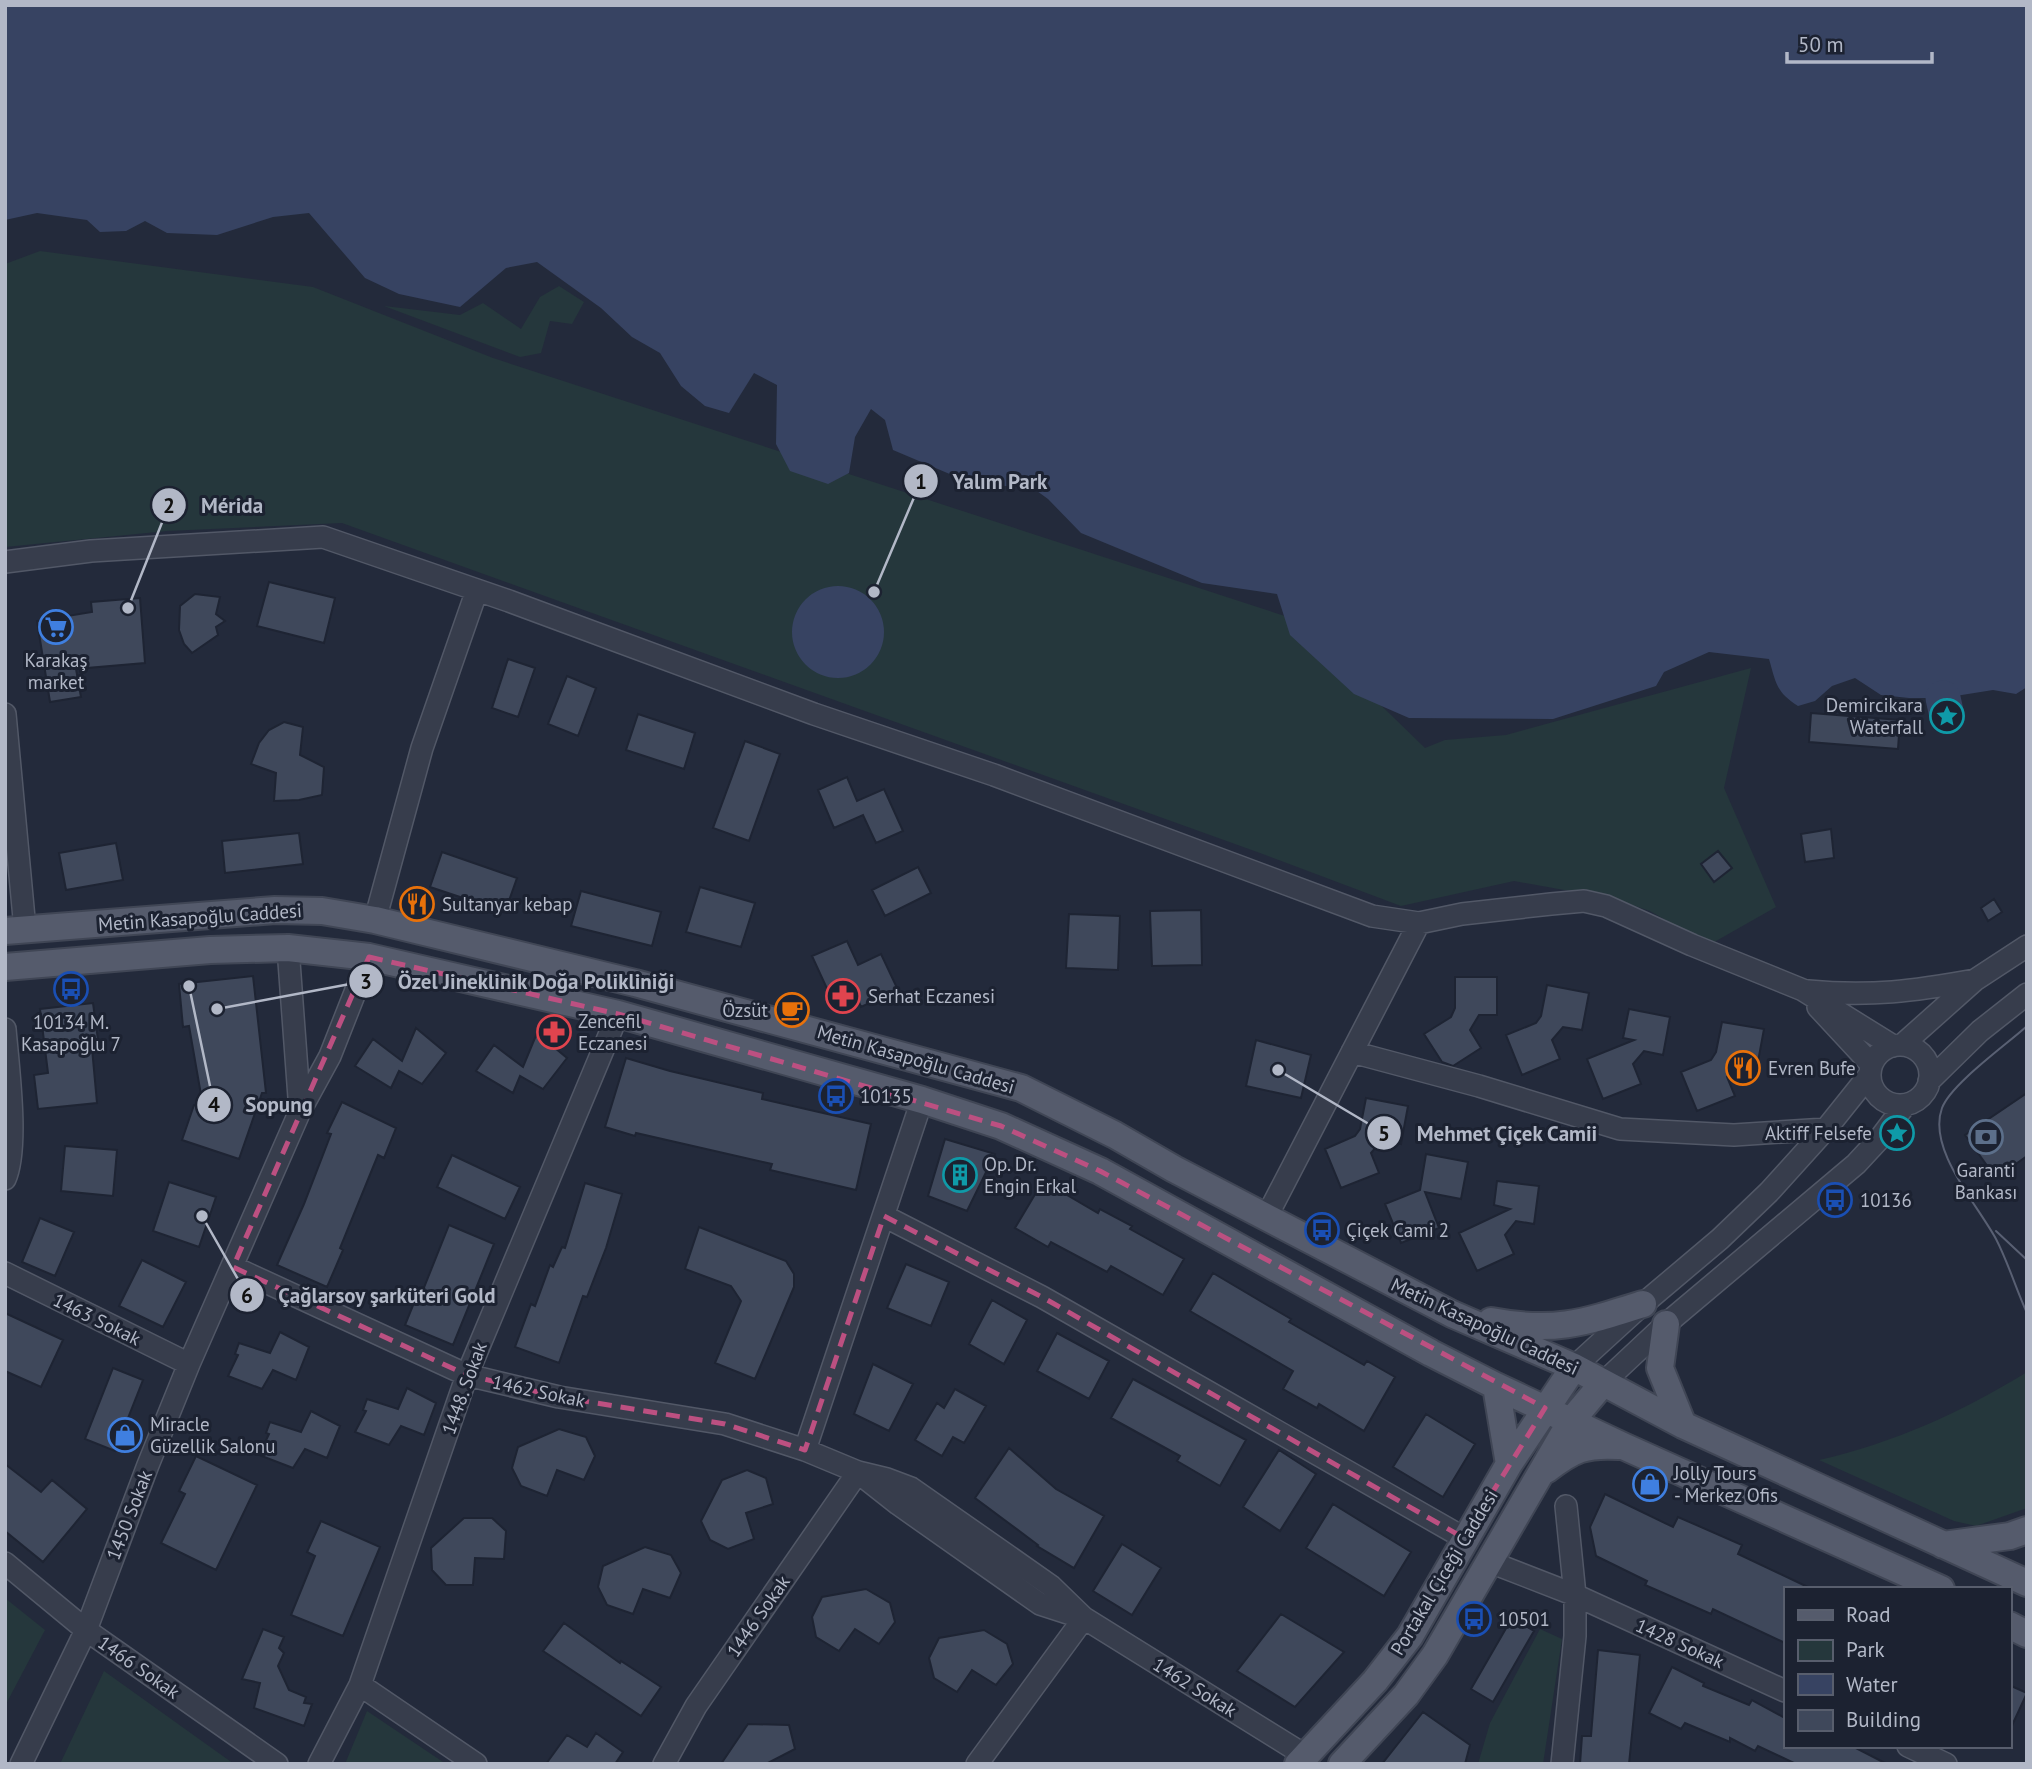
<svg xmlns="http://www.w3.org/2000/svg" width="2032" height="1769" viewBox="0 0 2032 1769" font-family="'PT Sans',sans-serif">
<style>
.green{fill:#25373c}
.water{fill:#374362}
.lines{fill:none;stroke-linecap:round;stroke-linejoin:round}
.river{stroke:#374362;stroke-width:35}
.building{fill:#3f485b;stroke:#1e2433;stroke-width:2}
.minor-casing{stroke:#525867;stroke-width:24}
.major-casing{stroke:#404655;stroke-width:30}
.minor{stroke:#373d4c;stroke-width:21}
.major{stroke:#555b6c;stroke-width:26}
.tram{stroke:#596073;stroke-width:2}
.marked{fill:none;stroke:#bc5081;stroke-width:5;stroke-dasharray:14 9;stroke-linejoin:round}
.labels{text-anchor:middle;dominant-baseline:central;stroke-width:6;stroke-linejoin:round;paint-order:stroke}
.poi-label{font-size:19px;fill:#b2b8c7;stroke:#1c2231;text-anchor:start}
.street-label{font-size:19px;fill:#b2b8c7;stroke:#1c2231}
.leader{fill:none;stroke:#b2b8c7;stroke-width:2.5}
.callout-dot{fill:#b2b8c7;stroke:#1c2231;stroke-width:2.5}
.mark-label{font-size:21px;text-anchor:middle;font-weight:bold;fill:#111}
.callout-label{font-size:21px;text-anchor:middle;font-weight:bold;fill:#b2b8c7;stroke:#1c2231;stroke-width:6;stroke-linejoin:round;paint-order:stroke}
</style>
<rect width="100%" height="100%" fill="#232a3b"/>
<!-- green -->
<path class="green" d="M40 251 313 287 493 358 1291 618 1425 748 1445 740 1506 735 1751 668 1724 788 1776 907 1709 945 1650 911 1614 899 1514 881 1401 906 1260 853 342 523 167 531 5 547V264Z
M559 286 584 302 572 324 550 321 541 353 520 357 384 306 460 315 483 303 521 329 540 297Z
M2027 1372V1508L1976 1526 1954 1521 1819 1460C1894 1443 1962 1412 2027 1372Z
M5 1598 45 1630 5 1706Z
M1540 1629 1562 1639 1543 1764H1478L1490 1723Z
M104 1671 234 1764H60Z
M367 1711 446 1764H345Z"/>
<!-- water -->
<path class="water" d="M5 5H2027V687L2016 694 1993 690 1943 698H1909L1881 695 1855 678 1832 686 1815 701 1798 706C1776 692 1776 683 1769 659L1709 652 1664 672 1656 686 1553 719 1409 718 1354 694 1290 635 1277 594 1202 583 1081 533 1048 499 1030 486H978L893 450 885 420 871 409 855 437 849 473 828 484 790 471 776 444 777 385 754 373 729 413 705 406 681 386 660 353 632 337 601 308 537 262 506 268 460 307 399 294 365 278 309 213 273 217 217 235 167 233 145 221 126 231 100 232 87 220 37 213 5 220Z
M792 632a46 46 0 1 1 92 0a46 46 0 1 1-92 0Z"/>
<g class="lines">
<!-- river -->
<path class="river" d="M1943 698 1947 716"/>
</g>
<!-- building -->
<path class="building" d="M269 582 335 598 324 643 257 626Z
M195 594 220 597 216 614 225 621 216 627 218 635 192 653 184 644 179 630 180 606Z
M140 598 145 663 76 669 81 697 50 702 37 621 92 612 91 602Z
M508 659 535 668 518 717 492 708Z
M567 676 596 688 578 736 548 724Z
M1811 713 1900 720 1898 749 1809 742Z
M638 714 695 733 684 769 626 750Z
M284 722 303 727 300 755 324 767 322 795 299 800 274 801 276 773 251 764 259 743 269 730Z
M745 741 780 754 749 841 713 828Z
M847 777 857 801 884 789 903 831 876 843 863 815 834 828 818 790Z
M1831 829 1834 858 1805 862 1801 834Z
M299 833 303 864 225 873 222 841Z
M116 843 123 880 66 890 59 853Z
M1718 851 1732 868 1714 882 1701 864Z
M442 852 517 878 505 912 430 887Z
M918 867 931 893 885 916 872 890Z
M700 887 755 903 741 947 686 932Z
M581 891 661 912 652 946 571 926Z
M1994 899 2002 912 1988 921 1981 908Z
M1201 910 1202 965 1152 966 1150 911Z
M1069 914 1120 916 1118 970 1066 968Z
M847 941 858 965 881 954 898 990 861 1007 851 983 829 993 812 956Z
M253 976 266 1093H262L239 1159 182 1140 194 1105 203 1106 189 1026 183 1027 179 984Z
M1455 977H1497V1015H1479L1470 1030 1481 1048 1453 1066 1442 1062 1424 1034 1451 1017 1455 1008Z
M1547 985 1589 993 1582 1030 1563 1027 1552 1040 1560 1059 1522 1075 1506 1035 1536 1023 1541 1016Z
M93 1003 99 1047 92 1048 97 1103 38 1109 34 1075 48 1073 40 1009Z
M1629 1009 1670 1017 1663 1055 1644 1051 1633 1064 1641 1084 1603 1099 1587 1059 1634 1040 1623 1038Z
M1722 1022 1764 1029 1757 1067 1738 1063 1727 1077 1735 1096 1697 1111 1681 1072 1711 1060 1716 1052Z
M416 1028 446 1053 422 1084 399 1071 391 1088 355 1066 373 1039 402 1061Z
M537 1033 567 1058 543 1089 520 1076 513 1093 476 1071 494 1045 523 1067Z
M1256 1040 1311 1055 1301 1098 1246 1086Z
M626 1058 670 1071 763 1093 762 1099 871 1124 856 1190 770 1170 772 1164 636 1133 635 1136 605 1127Z
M2027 1093V1156L1996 1178 1965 1135Z
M1366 1098 1408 1106 1401 1144 1382 1140 1371 1153 1379 1173 1341 1188 1325 1149 1355 1136 1360 1129Z
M342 1102 396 1128 384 1158 378 1155 340 1248 343 1250 327 1287 277 1265 304 1204 331 1134 327 1133Z
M945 1139 995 1154 967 1211 928 1196Z
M65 1146 117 1150 113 1196 61 1191Z
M1426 1154 1468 1162 1461 1199 1425 1192 1439 1228 1401 1243 1385 1204 1420 1190Z
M452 1155 520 1187 505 1219 437 1187Z
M1043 1181 1098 1213 1100 1209 1132 1226 1130 1229 1184 1259 1163 1295 1111 1266 1107 1272 1051 1242 1048 1247 1015 1228Z
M1497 1181 1539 1186 1534 1224 1516 1221 1505 1235 1514 1254 1477 1271 1459 1233 1510 1209 1494 1205Z
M169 1182 216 1197 199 1247 153 1231Z
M585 1183 622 1194 606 1248 587 1297 583 1296 559 1363 515 1347 531 1304 535 1306 550 1265 553 1267 562 1247 565 1248Z
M40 1218 74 1232 55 1276 22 1262Z
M449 1225 494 1244 453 1345 405 1325 420 1288 423 1290Z
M699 1227 786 1261 794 1274V1287L755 1379 715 1363 741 1301 731 1286 685 1269Z
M142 1260 186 1282 163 1327 119 1306Z
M906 1264 949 1282 931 1326 887 1308Z
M1213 1273 1291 1319 1289 1322 1364 1365 1367 1361 1395 1377 1364 1431 1319 1404 1317 1408 1283 1389 1293 1371 1190 1311Z
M992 1300 1027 1320 1004 1364 969 1344Z
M5 1313 63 1340 41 1387 5 1371Z
M280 1332 309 1347 296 1380 273 1370 262 1389 228 1376 238 1355 235 1354 239 1343 270 1353Z
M1057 1333 1109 1361 1089 1399 1037 1371Z
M873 1364 913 1384 889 1431 854 1414Z
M113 1368 143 1380 115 1451 85 1439Z
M1133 1379 1246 1440 1220 1486 1177 1461 1180 1456 1111 1418Z
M407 1388 436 1403 424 1435 401 1426 389 1445 355 1432 366 1411 363 1410 367 1399 398 1409Z
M955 1389 986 1406 964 1443 953 1437 942 1456 915 1440 937 1403 944 1408Z
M311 1411 340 1426 327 1458 305 1449 293 1468 259 1455 269 1434 266 1433 270 1422 301 1432Z
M1426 1414 1475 1444 1443 1497 1393 1467Z
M559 1429 586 1437 595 1456 584 1480 557 1470 547 1496 521 1486 512 1468 518 1447Z
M1009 1448 1056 1489 1104 1516 1074 1568 1037 1546 1038 1545 975 1498Z
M1279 1450 1316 1474 1280 1531 1243 1507Z
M196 1456 257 1485 216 1570 161 1543 185 1494 179 1491Z
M5 1464 41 1492 52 1480 87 1509 43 1562 5 1531Z
M747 1470 766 1478 773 1504 746 1513 754 1539 728 1549 710 1540 701 1521 722 1480Z
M1605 1494 1673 1527 1678 1517 1742 1545 1738 1554 1812 1589H1785V1643L1713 1609 1711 1614 1645 1585 1647 1581 1596 1556 1590 1527Z
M1333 1504 1411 1552 1384 1596 1306 1548Z
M464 1518H492L506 1531 504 1559 475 1558 473 1585H446L432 1570 431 1548Z
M321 1521 380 1547 343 1636 291 1615 315 1556 307 1552Z
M1122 1544 1161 1568 1132 1615 1093 1591Z
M645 1547 671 1555 681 1573 670 1598 643 1589 633 1614 607 1605 598 1587 603 1566Z
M866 1589 890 1603 895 1622 879 1644 855 1629 839 1651 816 1637 812 1617 822 1597Z
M1281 1614 1344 1652 1295 1707 1237 1671Z
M1512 1618 1534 1631 1493 1702 1471 1689Z
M564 1623 620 1663 621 1661 661 1687 641 1716 543 1651Z
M263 1629 284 1637 279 1648 284 1653 278 1666 289 1690 306 1697 304 1703 312 1704 304 1726 254 1708 260 1683 242 1679Z
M984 1630 1007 1644 1013 1664 996 1685 972 1670 957 1692 934 1678 929 1658 939 1638Z
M1598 1650 1640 1655 1629 1764H1580L1582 1736H1591Z
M1672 1667 1704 1683 1703 1686 1749 1705 1752 1700 1785 1718V1746H1852L1887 1764H1796L1758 1746 1755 1751 1730 1738V1742L1685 1723 1681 1729 1649 1713Z
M2009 1685 2027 1693 2009 1732Z
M1423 1712 1470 1745 1465 1764H1382Z
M748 1724 789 1725 795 1749 766 1764H721Z
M596 1733 623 1752 615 1764H546L567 1735 587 1747Z"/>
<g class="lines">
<!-- minor casing -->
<g class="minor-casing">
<path id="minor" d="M5 562 91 551 323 537 509 601 814 714 994 775 1372 916 1419 923 1462 914 1551 904 1584 901 1606 906 1692 945 1803 990 1893 1046
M5 714 25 929
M375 920 422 748 477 590
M288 948 300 1111
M1808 991C1871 997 1914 991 1975 980
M1818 1007 1871 1064
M5 1029C8 1065 19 1148 5 1179
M1902 1045 1975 980 2027 946
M1870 1075a30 30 0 1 1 60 0a30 30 0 1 1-60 0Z
M1352 1052 1479 1086 1620 1129 1734 1135 1826 1129
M1929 1081 1980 1031 2027 994
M884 1216 1042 1297 1464 1538
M1267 1216 1419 923
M233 1267 467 1375 559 1397 725 1424 805 1450 858 1472 887 1479 911 1488 1051 1586 1084 1618 1306 1756
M5 1273 189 1364
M1574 1367 1643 1304 1720 1239 1769 1192 1826 1129 1870 1074
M1603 1383 1666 1324 1856 1164 1881 1137 1905 1105
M805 1450 922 1100
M865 1478 898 1504 1040 1604 1077 1616
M1490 1562 1575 1595 1785 1691
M5 1563 86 1630 277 1764
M360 1685 476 1764
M1908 1746 1946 1764
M21 1764 86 1630 148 1465 189 1364 300 1111 330 1056 369 957
M319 1764 360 1685 467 1375 618 1014
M664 1764 696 1706 858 1472
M977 1764 1084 1618
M1562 1764 1575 1636V1595L1566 1506"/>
</g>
<!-- major casing -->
<g class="major-casing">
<path id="major" d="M5 931 275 910 322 911 375 920 635 983 1021 1088 1115 1135 1174 1169 1452 1314 1574 1367 1683 1425 2027 1583
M5 967 210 950 288 948 369 957 618 1014 922 1100 1001 1126 1100 1171 1431 1353 1496 1386 1623 1446 1941 1589
M1491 1321C1554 1333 1583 1323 1643 1304
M1666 1324 1660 1368 1683 1425
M1496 1386 1509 1464
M1546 1470C1573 1449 1585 1444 1619 1446
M1943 1545 2010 1536 2027 1530
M2009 1625 2027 1634
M1298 1764 1375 1681 1410 1636 1509 1464 1574 1367
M1342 1764 1406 1695 1435 1655 1571 1421 1603 1383"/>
</g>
<!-- minor -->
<use href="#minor" class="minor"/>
<!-- major -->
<use href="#major" class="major"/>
<!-- tram -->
<path class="tram" d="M2027 1026C2006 1045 1951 1084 1942 1108 1927 1149 1977 1204 1996 1239 2008 1262 2016 1289 2027 1313
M1996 1231 2027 1260"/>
</g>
<!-- marked area -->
<path class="marked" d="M369 957 618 1014 1001 1126 1100 1171 1545 1408 1464 1538 1042 1297 884 1216 805 1450 725 1424 559 1397 467 1375 233 1267Z"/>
<!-- icons -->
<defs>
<g id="supermarket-ring" transform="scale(1.75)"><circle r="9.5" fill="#1c2231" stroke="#3f7fe0" stroke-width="1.5"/><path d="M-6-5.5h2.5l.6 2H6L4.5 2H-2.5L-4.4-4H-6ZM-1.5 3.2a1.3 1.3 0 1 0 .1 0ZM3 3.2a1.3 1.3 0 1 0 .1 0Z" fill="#3f7fe0"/></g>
<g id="sight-ring" transform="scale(1.75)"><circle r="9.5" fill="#1c2231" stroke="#0f9aa8" stroke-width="1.5"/><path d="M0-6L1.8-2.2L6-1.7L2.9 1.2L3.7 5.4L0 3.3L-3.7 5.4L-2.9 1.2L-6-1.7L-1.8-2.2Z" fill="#0f9aa8"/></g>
<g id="restaurant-ring" transform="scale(1.75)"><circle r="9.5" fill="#1c2231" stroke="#e8710a" stroke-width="1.5"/><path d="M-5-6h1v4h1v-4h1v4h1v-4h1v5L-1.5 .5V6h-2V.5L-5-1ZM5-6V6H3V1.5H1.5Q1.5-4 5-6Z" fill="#e8710a"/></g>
<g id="bus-ring" transform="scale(1.75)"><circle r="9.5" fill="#1c2231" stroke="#1a4fb4" stroke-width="1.5"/><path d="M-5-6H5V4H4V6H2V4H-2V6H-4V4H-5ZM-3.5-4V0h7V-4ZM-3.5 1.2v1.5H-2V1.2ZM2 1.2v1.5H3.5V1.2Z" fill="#1a4fb4"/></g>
<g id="pharmacy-ring" transform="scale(1.75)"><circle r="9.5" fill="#1c2231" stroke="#e0444e" stroke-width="1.5"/><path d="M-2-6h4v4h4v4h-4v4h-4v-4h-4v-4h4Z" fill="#e0444e"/></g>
<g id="cafe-ring" transform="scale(1.75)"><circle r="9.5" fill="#1c2231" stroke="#e8710a" stroke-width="1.5"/><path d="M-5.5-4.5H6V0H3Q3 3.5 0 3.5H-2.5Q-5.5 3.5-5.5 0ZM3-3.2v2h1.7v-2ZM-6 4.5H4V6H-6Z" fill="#e8710a"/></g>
<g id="bank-ring" transform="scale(1.75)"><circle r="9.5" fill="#1c2231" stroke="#5c6f8a" stroke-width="1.5"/><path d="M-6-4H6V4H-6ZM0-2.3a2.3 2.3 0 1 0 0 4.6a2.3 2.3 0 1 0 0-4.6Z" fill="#5c6f8a"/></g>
<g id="building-ring" transform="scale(1.75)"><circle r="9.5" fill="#1c2231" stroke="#0f9aa8" stroke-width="1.5"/><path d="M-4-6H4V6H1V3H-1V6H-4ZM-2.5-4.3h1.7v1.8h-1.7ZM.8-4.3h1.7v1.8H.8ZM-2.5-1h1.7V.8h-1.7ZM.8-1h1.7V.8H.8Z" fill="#0f9aa8"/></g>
<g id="shop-ring" transform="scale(1.75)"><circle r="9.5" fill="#1c2231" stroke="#3f7fe0" stroke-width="1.5"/><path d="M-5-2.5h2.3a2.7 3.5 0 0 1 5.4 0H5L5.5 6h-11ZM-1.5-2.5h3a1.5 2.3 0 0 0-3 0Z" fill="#3f7fe0"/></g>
</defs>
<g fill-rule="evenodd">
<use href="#supermarket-ring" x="56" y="627"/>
<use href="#sight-ring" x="1947" y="716"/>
<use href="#restaurant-ring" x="417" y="904"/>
<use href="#bus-ring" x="71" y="989"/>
<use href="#pharmacy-ring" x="843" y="996"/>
<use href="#cafe-ring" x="792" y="1010"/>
<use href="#pharmacy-ring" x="554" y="1032"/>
<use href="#restaurant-ring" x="1743" y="1068"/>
<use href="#bus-ring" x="836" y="1096"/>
<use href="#sight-ring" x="1897" y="1133"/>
<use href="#bank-ring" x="1986" y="1137"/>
<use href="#building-ring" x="960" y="1175"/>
<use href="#bus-ring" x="1835" y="1200"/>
<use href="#bus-ring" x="1322" y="1230"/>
<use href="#shop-ring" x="125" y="1435"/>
<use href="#shop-ring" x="1650" y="1484"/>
<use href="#bus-ring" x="1474" y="1619"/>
</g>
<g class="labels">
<!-- poi labels -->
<g class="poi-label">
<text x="56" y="660" text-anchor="middle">Karakaş<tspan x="56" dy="22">market</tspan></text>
<text x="1923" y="705" text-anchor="end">Demircikara<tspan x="1923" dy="22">Waterfall</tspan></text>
<text x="442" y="904">Sultanyar kebap</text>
<text x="868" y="996">Serhat Eczanesi</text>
<text x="768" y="1010" text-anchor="end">Özsüt</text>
<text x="578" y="1021">Zencefil<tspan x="578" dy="22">Eczanesi</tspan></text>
<text x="71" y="1022" text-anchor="middle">10134 M.<tspan x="71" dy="22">Kasapoğlu 7</tspan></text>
<text x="1768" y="1068">Evren Bufe</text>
<text x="860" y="1096">10135</text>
<text x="1872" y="1133" text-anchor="end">Aktiff Felsefe</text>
<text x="984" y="1164">Op. Dr.<tspan x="984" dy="22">Engin Erkal</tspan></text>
<text x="1986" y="1170" text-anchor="middle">Garanti<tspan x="1986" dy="22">Bankası</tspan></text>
<text x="1860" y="1200">10136</text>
<text x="1346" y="1230">Çiçek Cami 2</text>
<text x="150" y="1424">Miracle<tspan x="150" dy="22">Güzellik Salonu</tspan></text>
<text x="1674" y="1473">Jolly Tours<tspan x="1674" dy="22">- Merkez Ofis</tspan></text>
<text x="1498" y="1619">10501</text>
</g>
<!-- street labels -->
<g class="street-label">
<text transform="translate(200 917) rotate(-4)">Metin Kasapoğlu Caddesi</text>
<text transform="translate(916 1059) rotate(16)">Metin Kasapoğlu Caddesi</text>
<text transform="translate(97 1319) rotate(26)">1463 Sokak</text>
<text transform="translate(1485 1326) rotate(25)">Metin Kasapoğlu Caddesi</text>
<text transform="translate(464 1388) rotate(-70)">1448. Sokak</text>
<text transform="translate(539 1391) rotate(12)">1462 Sokak</text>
<text transform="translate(129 1515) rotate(-69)">1450 Sokak</text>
<text transform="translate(1444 1572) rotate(-59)">Portakal Çiceği Caddesi</text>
<text transform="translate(758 1616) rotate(-55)">1446 Sokak</text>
<text transform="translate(1680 1643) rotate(24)">1428 Sokak</text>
<text transform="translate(139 1667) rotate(35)">1466 Sokak</text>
<text transform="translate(1195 1687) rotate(32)">1462 Sokak</text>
</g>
</g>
<!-- callouts -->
<path class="leader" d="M874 592L921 481M128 608L169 505M217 1009L366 981M189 986L214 1105M1278 1070L1384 1133M202 1216L247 1295"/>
<g class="callout-dot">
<circle cx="874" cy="592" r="7"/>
<circle cx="128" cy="608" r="7"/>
<circle cx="217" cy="1009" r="7"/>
<circle cx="189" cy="986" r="7"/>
<circle cx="1278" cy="1070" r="7"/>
<circle cx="202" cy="1216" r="7"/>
<circle cx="921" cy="481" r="18"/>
<circle cx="169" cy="505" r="18"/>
<circle cx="366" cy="981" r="18"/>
<circle cx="214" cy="1105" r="18"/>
<circle cx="1384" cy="1133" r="18"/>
<circle cx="247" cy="1295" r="18"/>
</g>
<g class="mark-label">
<text x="921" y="489">1</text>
<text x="169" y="513">2</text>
<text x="366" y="989">3</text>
<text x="214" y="1112">4</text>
<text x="1384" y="1141">5</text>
<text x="247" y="1303">6</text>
</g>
<g class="callout-label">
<text x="1000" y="489">Yalım Park</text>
<text x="232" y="513">Mérida</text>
<text x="536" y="989">Özel Jineklinik Doğa Polikliniği</text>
<text x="279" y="1112">Sopung</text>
<text x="1507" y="1141">Mehmet Çiçek Camii</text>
<text x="387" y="1303">Çağlarsoy şarküteri Gold</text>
</g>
<!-- border -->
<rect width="2032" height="1769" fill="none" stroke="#b2b8c7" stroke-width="14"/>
<!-- legend -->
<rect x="1784" y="1587" width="228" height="161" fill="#1c2231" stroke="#585e6d" stroke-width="2"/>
<rect x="1798" y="1610" width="35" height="10" fill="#555b6c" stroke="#585e6d" stroke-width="2"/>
<text x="1846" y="1622" font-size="21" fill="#b2b8c7">Road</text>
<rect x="1798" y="1640" width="35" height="21" fill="#25373c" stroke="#585e6d" stroke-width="2"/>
<text x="1846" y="1657" font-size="21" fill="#b2b8c7">Park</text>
<rect x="1798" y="1674" width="35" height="21" fill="#374362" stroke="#585e6d" stroke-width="2"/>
<text x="1846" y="1692" font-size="21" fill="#b2b8c7">Water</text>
<rect x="1798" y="1710" width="35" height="21" fill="#3f485b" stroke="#585e6d" stroke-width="2"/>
<text x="1846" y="1727" font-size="21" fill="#b2b8c7">Building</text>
<!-- scale -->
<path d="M1787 52v10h145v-10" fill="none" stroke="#b2b8c7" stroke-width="3.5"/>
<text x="1798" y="52" font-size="21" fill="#b2b8c7" stroke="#1c2231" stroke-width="5" paint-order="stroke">50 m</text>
</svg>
